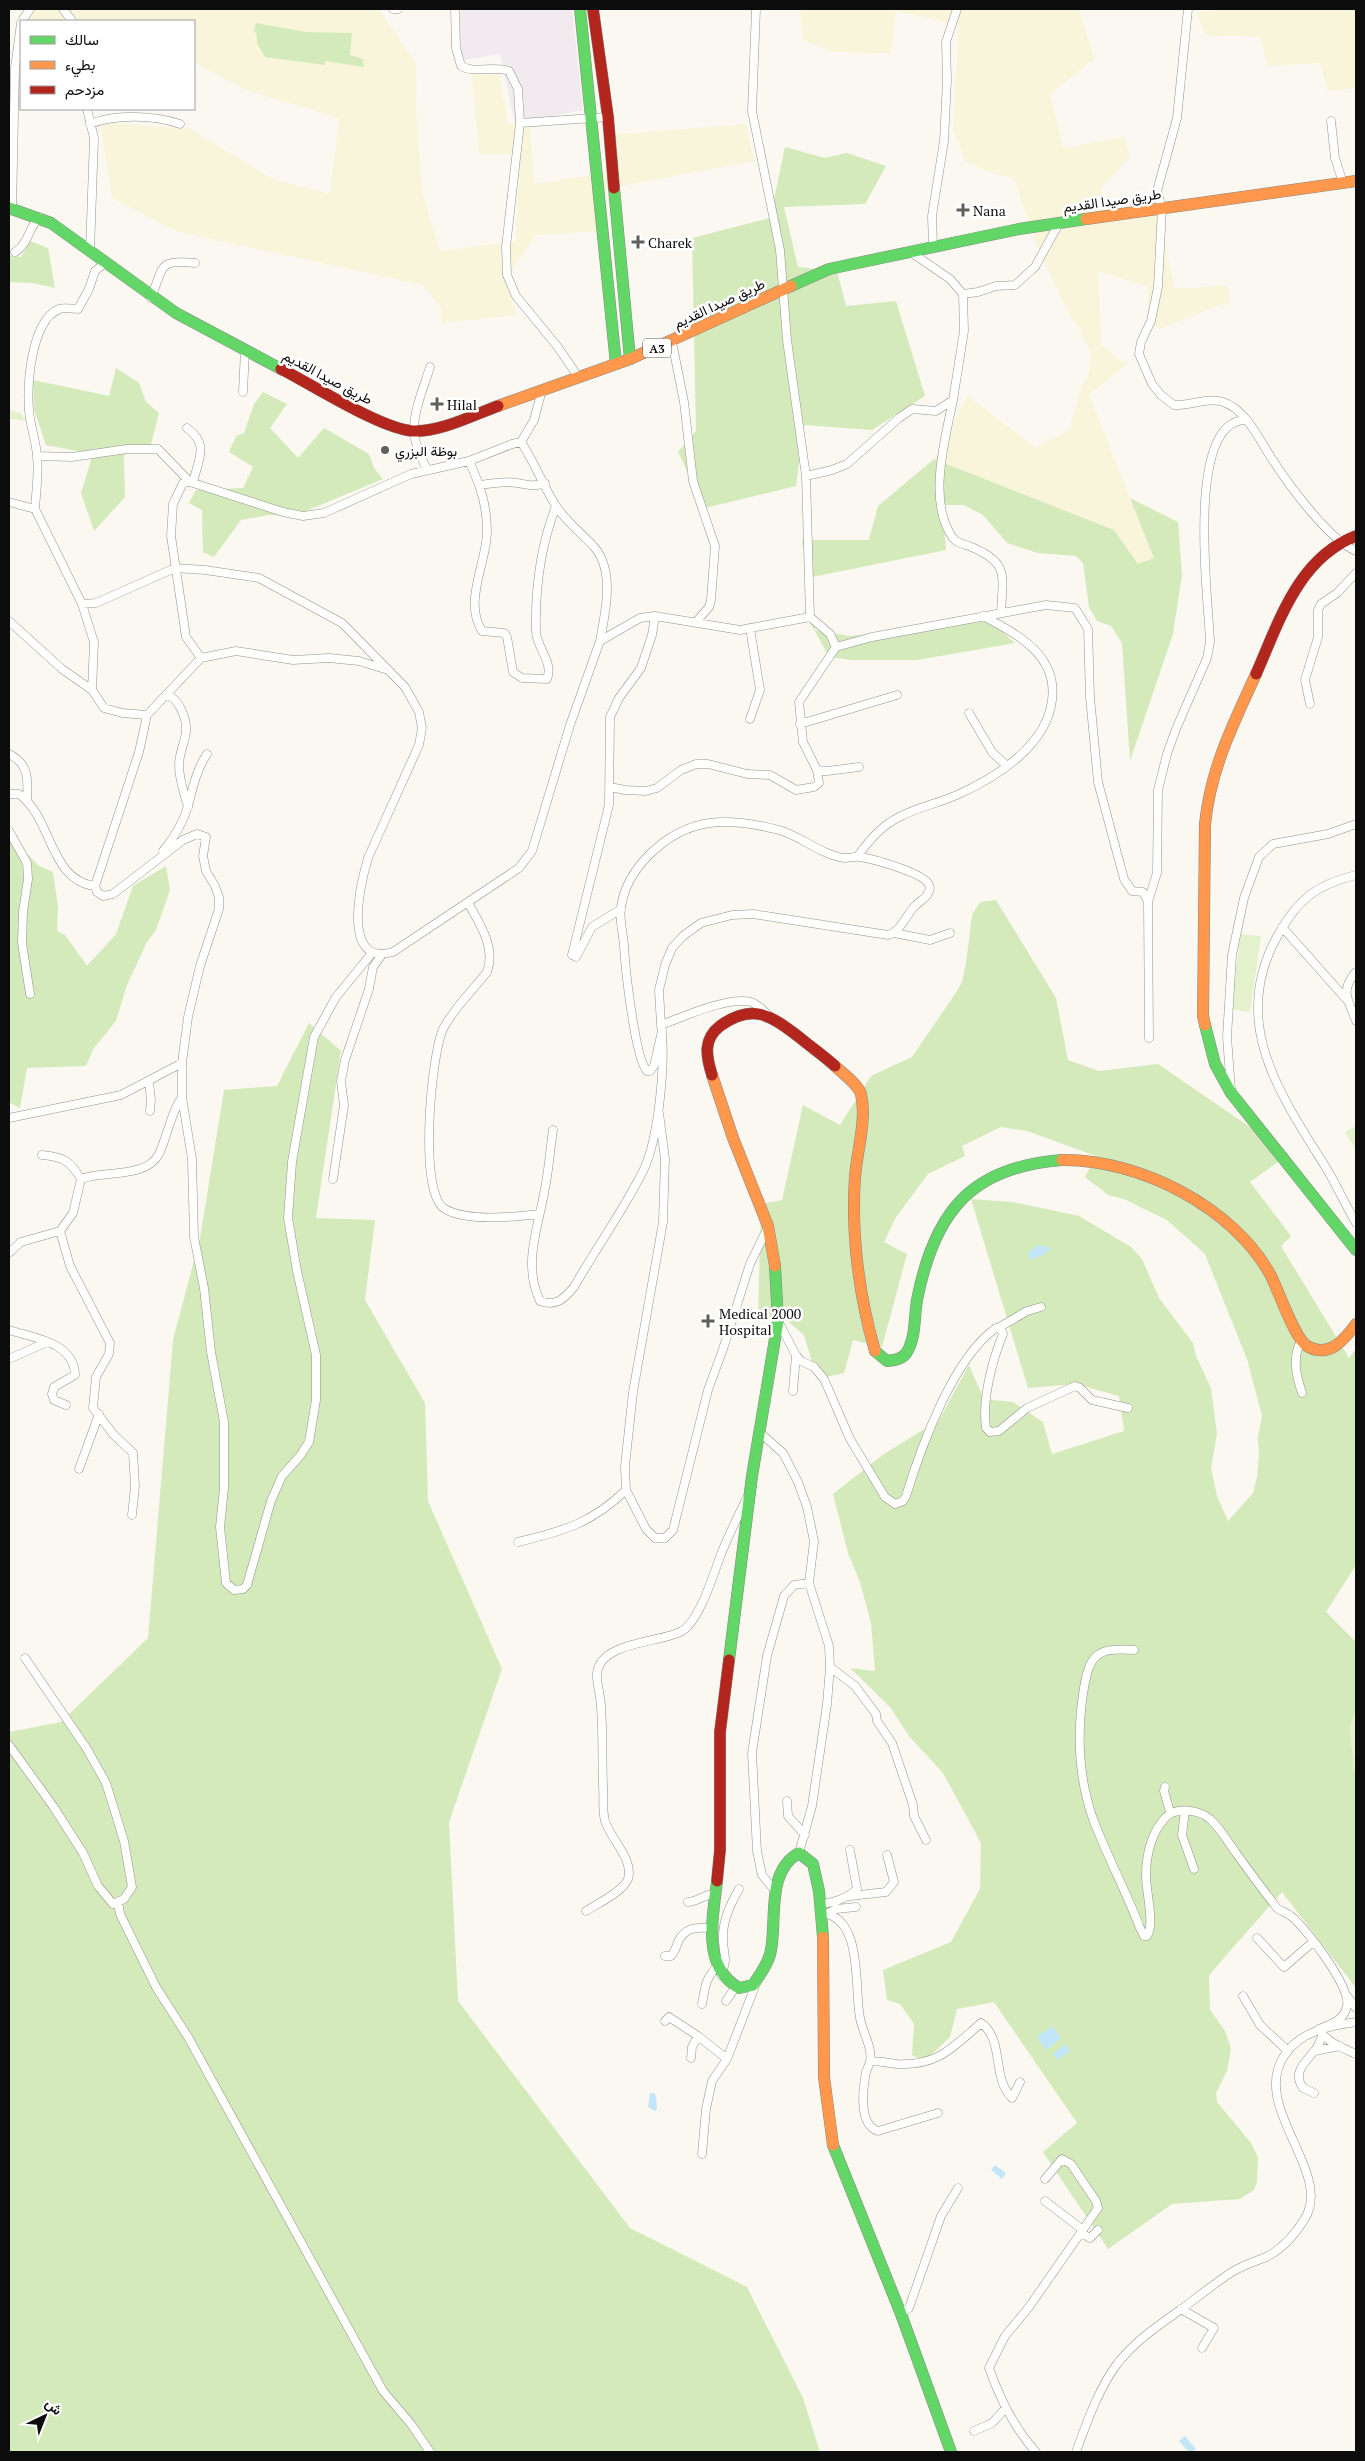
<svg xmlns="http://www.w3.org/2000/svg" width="1365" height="2461" viewBox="0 0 1365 2461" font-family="'PT Serif',Vazirmatn,serif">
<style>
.industrial{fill:#f1eaee}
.farmland{fill:#f9f5da}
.green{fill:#e3f2cd}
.forest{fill:#d4eabb}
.water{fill:#c2e6f8}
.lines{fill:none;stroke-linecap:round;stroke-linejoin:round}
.street-casing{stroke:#93928f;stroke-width:9}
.fast-casing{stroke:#8a8985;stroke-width:12}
.slow-casing{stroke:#8a8985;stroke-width:12}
.jam-casing{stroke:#8a8985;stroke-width:12}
.street{stroke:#fefefd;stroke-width:8}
.fast{stroke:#63d668;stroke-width:11}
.slow{stroke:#ff974d;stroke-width:11}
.jam{stroke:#b3261e;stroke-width:11}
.poi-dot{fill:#5f5f5c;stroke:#fff;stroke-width:2}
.labels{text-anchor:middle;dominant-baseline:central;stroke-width:5;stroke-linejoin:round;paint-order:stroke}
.shield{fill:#fff;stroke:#555;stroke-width:1}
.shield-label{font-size:12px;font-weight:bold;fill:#0c0c0c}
.street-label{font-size:14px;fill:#0c0c0c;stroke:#fff}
.poi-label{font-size:14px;fill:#0c0c0c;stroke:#fff;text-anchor:start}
</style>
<rect width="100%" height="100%" fill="#faf8f0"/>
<!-- industrial -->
<path class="industrial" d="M461 9H572L583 110 515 124 500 54 458 61Z"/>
<!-- farmland -->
<path class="farmland" d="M20 9H379L416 63 417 128 423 196 440 251 516 241 520 154H479L472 74 499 75 508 123 530 127 534 184 606 173V135L746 124 754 161 605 189V231L535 235 506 279 516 315 441 323V308L423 285 175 231 112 198 100 122 190 129 273 179 330 194 339 118 246 90 194 62V21H21V67H17Z
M800 9H1079L1094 59 1050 94 1063 148 1125 137 1130 157 1101 188 1106 209 1156 208 1175 289 1227 285 1230 301 1160 329 1148 322 1147 286 1098 271 1101 345 1122 362 1128 363 1089 395 1154 558 1138 564 1114 530 934 459 968 396 1036 448 1069 430 1081 388 1089 372 1091 353 1079 328 1067 310 1035 241 1014 178 997 175 966 162 953 130 959 25 896 11 891 53 834 52 803 40Z
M1231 9H1356V88L1328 92 1320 63 1267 66 1261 37 1205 35 1197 12Z"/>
<!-- green -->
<path class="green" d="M9 410 20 413 27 421 9 419Z
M1241 934 1261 936 1250 1012 1230 1009Z
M1356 1126V1150L1345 1132Z
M1356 1708V1773L1354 1770 1350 1728Z"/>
<!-- forest -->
<path class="forest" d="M256 23 306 32 352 33 350 55 363 59 364 67 325 61V65L265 57 257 43V35L254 30Z
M785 147 825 158 847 153 886 166 865 204 784 207 798 267 837 271 846 306 896 301 925 396 872 430 804 425 796 486 705 508 678 452 696 431 692 238 770 218Z
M30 241 48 248 55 288 33 283 9 282V255L21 257Z
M116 368 139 383 146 402 159 413 150 448 130 445 124 457 125 497 94 531 81 493 93 454 46 445 34 409 33 380 109 396Z
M263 392 287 404 270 428 298 458 324 428 369 454 374 468 383 479 294 516 269 515 241 520 214 557 203 552 202 510 189 503 196 490 243 488 253 467 229 452 236 436 244 433 254 404Z
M934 459 1114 530 1138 564 1154 558 1130 498 1178 522 1182 575 1173 634 1130 761 1122 643 1111 626 1097 621 1089 607 1083 563 1076 556 1038 553 1007 543 983 515 964 505H942L946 550 812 577 811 595 815 630 849 636 990 621 1015 643 917 660H852L829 657 811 624 808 578 802 540H869L878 506Z
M9 835 39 866 53 872 58 907 57 931 65 935 87 966 116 934 133 886 166 866 170 890 156 930 147 942 127 985 116 1021 94 1048 86 1066 27 1068 20 1108 10 1103 9 1099Z
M996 900 1056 998 1068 1060 1099 1071 1158 1064 1289 1154 1250 1182 1291 1236 1281 1246 1349 1358 1356 1349V1565L1326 1612 1356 1642V1708L1350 1728 1354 1770 1356 1773V1988L1282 1892 1209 1975 1210 2010 1225 2031 1231 2048 1227 2071 1216 2093 1217 2102 1251 2143 1258 2157 1257 2182 1254 2190 1240 2199 1172 2204 1108 2249 1043 2152 1077 2123 994 2002 957 2009 950 2037 925 2061 912 2055 914 2024 900 2004 887 2000 883 1970 951 1942 980 1889 981 1843 943 1773 909 1736 890 1707 850 1668 875 1671 871 1623 860 1582 848 1553 833 1494 884 1454 939 1420 969 1365 984 1399 1013 1402 1043 1422 1052 1454 1124 1431 1119 1396 1076 1384 1028 1388 971 1199 1012 1202 1079 1216 1131 1247 1142 1259 1159 1298 1193 1343 1196 1356 1211 1388 1217 1434 1211 1468 1217 1496 1228 1521 1253 1493 1257 1477 1259 1454 1258 1437 1262 1416 1247 1359 1205 1254 1167 1220 1124 1199 1108 1195 1085 1177 1096 1156 1027 1131 1001 1127 962 1146 965 1156 928 1174 896 1217 884 1242 907 1254 882 1347 853 1340 844 1373 817 1379 804 1335 784 1318 758 1319 761 1204 782 1200 803 1105 840 1125 871 1076 912 1057 955 994 962 982 966 963 972 915 980 902Z
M309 1023 341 1051 316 1218 375 1220 365 1300 425 1403 428 1501 502 1669 449 1822 458 2001 630 2228 747 2287 803 2398 820 2452H9V1732L61 1722 148 1638 173 1340 200 1238 224 1090 277 1086Z"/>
<!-- water -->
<path class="water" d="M1039 1245 1051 1248 1045 1254 1031 1260 1027 1253Z
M1052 2026 1061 2038 1046 2050 1037 2037Z
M1065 2044 1070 2051 1058 2060 1053 2054Z
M650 2093H654L656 2096 657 2109 655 2111 648 2107Z
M995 2165 1006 2173 1002 2179 991 2170Z
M1185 2436 1196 2449 1193 2452H1189L1179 2441Z"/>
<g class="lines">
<!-- street casing -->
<g class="street-casing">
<path id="street" d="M63 9 72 21
M393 9H398
M455 9 456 48 461 66C474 74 494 65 509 71L518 89 520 123 506 247 507 275 516 296 557 346 579 378
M756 9 752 111 780 250 787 340 806 476 810 617 830 634 836 647 872 637 1046 605 1075 608 1088 629 1090 697 1098 782 1124 879 1132 891 1143 892 1148 902
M1188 9 1177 118 1157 191 1162 208 1158 287 1151 321 1141 342 1139 354 1152 384 1161 395 1174 405C1190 406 1208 397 1223 402 1246 409 1260 441 1272 459 1288 484 1329 540 1356 551
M22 21 30 9
M87 109 94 138 90 250
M1331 121 1335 158 1343 183
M520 123 608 117
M90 124C116 114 154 115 180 124
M12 208 15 68 21 23
M933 246 932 216 944 141 947 80 946 42 957 9
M15 252C29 244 28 227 40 217
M963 294 978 292 996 286 1015 285 1035 267 1059 223
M151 298C164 266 158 259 195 263
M672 342 684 402 693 481 715 546 711 600 709 607 696 622
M243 392 245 350
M953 400C945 440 927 502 953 538 957 543 962 544 969 546 1009 562 1003 574 1001 612
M187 428C210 445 198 459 193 483
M521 442C535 463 543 486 556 506 567 523 583 534 595 548 615 572 605 614 600 641
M521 442 534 420 542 390
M37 456 72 457 127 449H158L190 482
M469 461C480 485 487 505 487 531 487 563 463 601 482 631L504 633 507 637 513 672 522 678 547 679C554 662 536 647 536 631 535 590 541 545 556 506
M427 470C422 458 415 446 414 433 413 411 424 387 430 367
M806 476 832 470 847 464 899 418 912 409 936 411 953 400 964 331 963 294 950 279 912 253
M481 485C493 483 505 481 517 483 529 485 534 487 545 483
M9 502 35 509 82 604 96 603 175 568 205 570 259 578 342 623 405 687 419 712 422 728 419 745 368 858C360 885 341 967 393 952L519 868 532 851 570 725 600 641 640 618 655 616 740 630 810 617
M35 509C36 492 39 473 37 456 36 440 30 426 29 410 27 384 31 321 59 309 64 307 72 309 78 309L89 289 95 271 105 263
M82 604 94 642 92 690 104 708 122 713 147 715
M9 621 62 669 92 690
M201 658 236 651 293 660 329 658 359 661 388 670
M168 695C179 700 187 718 186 731 185 743 179 753 179 765 179 780 184 793 188 807
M1310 704 1305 680 1318 637V610L1321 604 1337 593 1356 573
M969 713 992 752 1007 766
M750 719 760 690 750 628
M800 724 897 695
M9 754C29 764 28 779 27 800
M817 770 827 771 859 767
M610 787 625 790 646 791 657 788 681 770 696 764H708L747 774 770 775 796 790 814 787 819 783 817 770 803 742 799 702 836 647
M9 794H19C53 819 49 880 95 886
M9 831 27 863 28 879 23 912 22 943 30 994
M163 851C174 838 183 823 188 806 193 787 196 771 207 754
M858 856C869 840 881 826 899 817 918 807 940 803 959 794 997 777 1047 745 1052 700 1058 655 1017 634 983 616
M1356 875C1316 885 1298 899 1278 935 1229 1021 1279 1093 1325 1166 1336 1184 1345 1204 1356 1223
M468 903C480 924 496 948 487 972 473 990 453 1009 443 1029 431 1056 418 1194 445 1209 468 1222 514 1217 539 1214
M621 909 592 927 576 957 572 955 609 805 610 717 619 698 641 668 652 635 655 616
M1282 927 1347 1000
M894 933 930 940 950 933
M372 953 336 997 314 1037 292 1162 288 1218 297 1271 316 1355V1400L309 1442 300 1456 282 1476 271 1501 247 1585 243 1589 234 1590 226 1583 220 1527 224 1488V1422L211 1352 204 1288 194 1237 192 1159 182 1097V1063L188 1017 200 966 219 909V897L215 886 206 871 203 856 206 837 197 834 183 840 113 894 103 896 97 892 95 886 139 752 147 715 201 658 186 637 171 536 173 504 183 483 190 482 283 512 303 516 324 513 411 474 469 461 512 444 521 442
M1356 972C1339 991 1349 1001 1356 1021
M661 1025C683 1017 728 996 751 1002 757 1004 762 1009 766 1013
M1149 1038 1148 902 1157 873 1158 790 1167 754 1176 729 1207 658 1210 642C1209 603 1184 420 1246 420
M149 1082 151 1100 150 1111
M1231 1090 1227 1037 1232 955 1244 898 1259 857 1273 844 1328 834 1356 824
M659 1113 665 1159 663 1222 633 1392 625 1466 626 1490 646 1529 655 1538H665L673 1530 708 1390 723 1349 750 1264 768 1227
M9 1118 121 1095 182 1063
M553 1130C550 1149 549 1169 545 1188 539 1226 522 1263 540 1301 556 1307 564 1299 574 1287 596 1248 625 1208 644 1169 659 1136 666 1061 661 1025L659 990 665 965 672 948 683 936 701 923 732 915 753 914 888 935C903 930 905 915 916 905 920 901 924 900 927 895 929 892 931 889 929 885 925 873 873 859 860 857 855 856 850 858 845 858 821 855 801 836 779 830 728 817 688 816 649 855 635 869 624 887 621 907 619 919 623 933 624 945 625 966 635 1059 647 1071H650L654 1066 662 1031
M42 1155C64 1157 70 1161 81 1179
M333 1179 344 1105 341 1081 345 1060 369 989 373 967 381 956
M60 1231 70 1266 110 1343 109 1354 96 1377 93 1408 114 1435 133 1453 135 1486 132 1515
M9 1253 21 1242 60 1231 73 1213 81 1179C102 1170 146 1179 159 1154 168 1135 170 1114 182 1097
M779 1323 796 1355 801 1361 814 1367 824 1379 850 1439 885 1497 895 1504 903 1501 906 1496C921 1447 953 1358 996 1328L1001 1329 1003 1334C992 1361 982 1399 986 1428L990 1432 999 1431 1027 1408 1075 1386 1080 1388 1092 1400 1128 1408
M998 1328 1027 1311 1041 1307
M9 1330C34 1338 74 1342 75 1375L54 1387 52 1394 54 1400 66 1405
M1301 1341C1292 1358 1296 1375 1302 1393
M9 1359 47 1342
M793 1391 796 1355
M758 1431 783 1453 798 1482 807 1507 814 1541 809 1583 829 1646 830 1667 827 1704 812 1806 799 1853
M79 1469 99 1414
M518 1542C564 1531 592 1523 626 1490
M1134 1650C1095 1647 1089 1655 1083 1694 1077 1735 1079 1779 1093 1819 1107 1856 1126 1891 1140 1928L1144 1936H1147C1155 1924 1146 1892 1146 1876 1146 1856 1151 1833 1165 1818 1175 1807 1198 1809 1210 1819 1220 1828 1228 1842 1236 1853 1249 1871 1263 1890 1277 1908 1281 1911 1287 1913 1291 1916 1306 1928 1351 1987 1347 2006 1344 2021 1331 2024 1319 2029 1326 2042 1343 2048 1356 2054
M830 1667 855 1686 876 1714 877 1721 892 1743 913 1805 914 1816 926 1840
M9 1745 53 1806 83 1853 98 1886 113 1904 124 1899 132 1887 124 1841 106 1783 87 1749 25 1658
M1165 1787 1164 1791 1170 1812
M787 1801 788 1816 805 1835
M1185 1811 1182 1835 1194 1869
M776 1892 762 1875 757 1851 752 1753 767 1656 784 1596 794 1585 809 1583
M850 1896 886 1892 894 1882 887 1855
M118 1902 120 1914 156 1987 188 2037 383 2391 411 2424 430 2452
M688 1902C699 1901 704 1894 716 1894
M821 1904C835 1902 846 1899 857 1889L850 1850
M586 1911C597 1904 624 1891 628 1879 634 1859 611 1840 605 1821 602 1810 604 1798 603 1786 602 1760 603 1733 601 1707 601 1697 596 1681 597 1673 601 1641 661 1643 682 1631 700 1620 714 1573 721 1554 729 1535 737 1517 747 1498
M821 1913C864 1916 854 1989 860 2018 862 2031 873 2048 870 2062 869 2065 867 2069 866 2072 863 2088 858 2125 878 2131L938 2113
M828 1913 836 1909 856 1907
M1257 1938 1284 1967 1313 1942
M665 1956H671C675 1952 676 1947 678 1942 686 1925 699 1928 714 1928
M721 1975C728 1957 724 1958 723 1941 722 1921 730 1905 739 1889
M1243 1996 1260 2025 1287 2050
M1347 1996 1356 2008
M726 2001 736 1986
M702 2004C705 1989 705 1978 717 1967
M665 2021 669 2017 698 2036
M1315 2051 1340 2046
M691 2058 692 2047 698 2036 727 2059
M870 2061C880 2061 888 2063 897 2064 938 2066 952 2048 981 2023 1005 2040 991 2077 1012 2098L1020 2082
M1314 2093 1303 2088C1292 2072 1305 2063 1315 2050 1319 2046 1320 2040 1322 2036
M702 2154 706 2109 712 2081 727 2059 757 1981
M1045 2201 1083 2230
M1081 2233 1090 2238 1098 2230
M1181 2309 1214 2328 1202 2348
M901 2314 909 2308 941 2216 958 2188
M974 2431 992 2423 1006 2408
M1036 2452C1014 2428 1000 2399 989 2368L1005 2336 1029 2307 1098 2208 1096 2201 1071 2164 1062 2159 1045 2179
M1076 2452C1087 2422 1098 2390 1117 2364 1136 2340 1159 2325 1183 2308 1199 2296 1215 2283 1232 2272 1243 2265 1254 2262 1266 2257 1281 2250 1295 2234 1304 2220 1335 2173 1250 2108 1284 2056 1300 2031 1329 2026 1356 2022"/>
</g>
<!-- fast casing -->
<g class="fast-casing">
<path id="fast" d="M580 9 616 364
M614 188 630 359
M9 208 51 223 176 313 281 369
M791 286 829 269 1019 229 1086 219
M1205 1025 1215 1064 1231 1093 1356 1250
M875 1351 887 1361C895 1360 903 1359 907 1352 916 1337 914 1317 917 1300 934 1213 970 1167 1062 1160
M729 1660 752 1476 778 1321 775 1266
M717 1881C713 1917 701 1966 739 1988L753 1985C760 1974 769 1963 771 1950 777 1919 766 1871 799 1853L813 1864 819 1891 823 1937
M833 2145 901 2314 951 2452"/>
</g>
<!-- slow casing -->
<g class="slow-casing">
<path id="slow" d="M1086 219 1356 181
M498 406 630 359 791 286
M1205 1025 1203 1016 1205 824C1211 767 1233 725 1256 674
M835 1066C842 1073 858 1084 861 1094 867 1120 857 1150 855 1177 851 1234 859 1296 875 1351
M712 1075 733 1138 768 1226 775 1266
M1062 1160C1139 1159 1234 1207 1271 1276 1279 1292 1295 1339 1307 1346 1329 1359 1344 1340 1356 1324
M823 1937 824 2077 833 2145"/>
</g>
<!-- jam casing -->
<g class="jam-casing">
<path id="jam" d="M593 9 608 117 614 188
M281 369C313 385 381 429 413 431 441 432 473 415 498 406
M1256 674C1279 622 1298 558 1356 536
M712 1075C706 1056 703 1039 720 1026 753 1002 771 1016 799 1037 811 1047 824 1056 835 1066
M717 1881 720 1850V1732L729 1660"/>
</g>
<!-- street -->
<use href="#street" class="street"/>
<!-- fast -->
<use href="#fast" class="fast"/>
<!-- slow -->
<use href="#slow" class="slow"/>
<!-- jam -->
<use href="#jam" class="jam"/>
</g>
<!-- markers -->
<g class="poi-dot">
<path d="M960.5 202.5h5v5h5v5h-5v5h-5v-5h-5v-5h5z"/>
<path d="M635.5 234.5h5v5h5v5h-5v5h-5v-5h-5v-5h5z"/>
<path d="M434.5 396.5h5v5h5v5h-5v5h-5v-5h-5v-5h5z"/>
<circle cx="385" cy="450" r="5"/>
<path d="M705.5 1313.5h5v5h5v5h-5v5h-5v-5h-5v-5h5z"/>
</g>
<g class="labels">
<!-- shield labels -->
<rect class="shield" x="643" y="338.5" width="28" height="19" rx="4"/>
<g class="shield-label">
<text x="657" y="348">A3</text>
</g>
<!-- street labels -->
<g class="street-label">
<text transform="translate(1112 200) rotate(-8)">طريق صيدا القديم</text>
<text transform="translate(719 303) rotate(-25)">طريق صيدا القديم</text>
<text transform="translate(328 377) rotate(28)">طريق صيدا القديم</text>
</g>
<!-- poi labels -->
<g class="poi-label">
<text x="973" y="210">Nana</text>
<text x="648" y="242">Charek</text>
<text x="447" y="404">Hilal</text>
<text x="395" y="450">بوظة البزري</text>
<text x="719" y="1313">Medical 2000<tspan x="719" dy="16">Hospital</tspan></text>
</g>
</g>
<!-- border -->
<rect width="1365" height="2461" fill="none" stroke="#0c0c0c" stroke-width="20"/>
<!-- legend -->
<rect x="20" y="20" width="175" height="90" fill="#ffffff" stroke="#9e9e9e"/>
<rect x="30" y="36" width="25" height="8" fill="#63d668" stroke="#9e9e9e"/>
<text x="65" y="45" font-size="15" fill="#0c0c0c">سالك</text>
<rect x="30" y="61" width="25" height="8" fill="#ff974d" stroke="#9e9e9e"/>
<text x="65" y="70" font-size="15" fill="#0c0c0c">بطيء</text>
<rect x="30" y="86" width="25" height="8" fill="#b3261e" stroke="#9e9e9e"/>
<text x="65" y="95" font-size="15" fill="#0c0c0c">مزدحم</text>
<!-- north arrow -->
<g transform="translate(45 2416) rotate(43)" stroke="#ffffff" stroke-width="4" paint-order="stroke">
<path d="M0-4L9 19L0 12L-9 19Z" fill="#0c0c0c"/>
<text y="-8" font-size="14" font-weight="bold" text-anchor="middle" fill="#0c0c0c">ش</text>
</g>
</svg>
